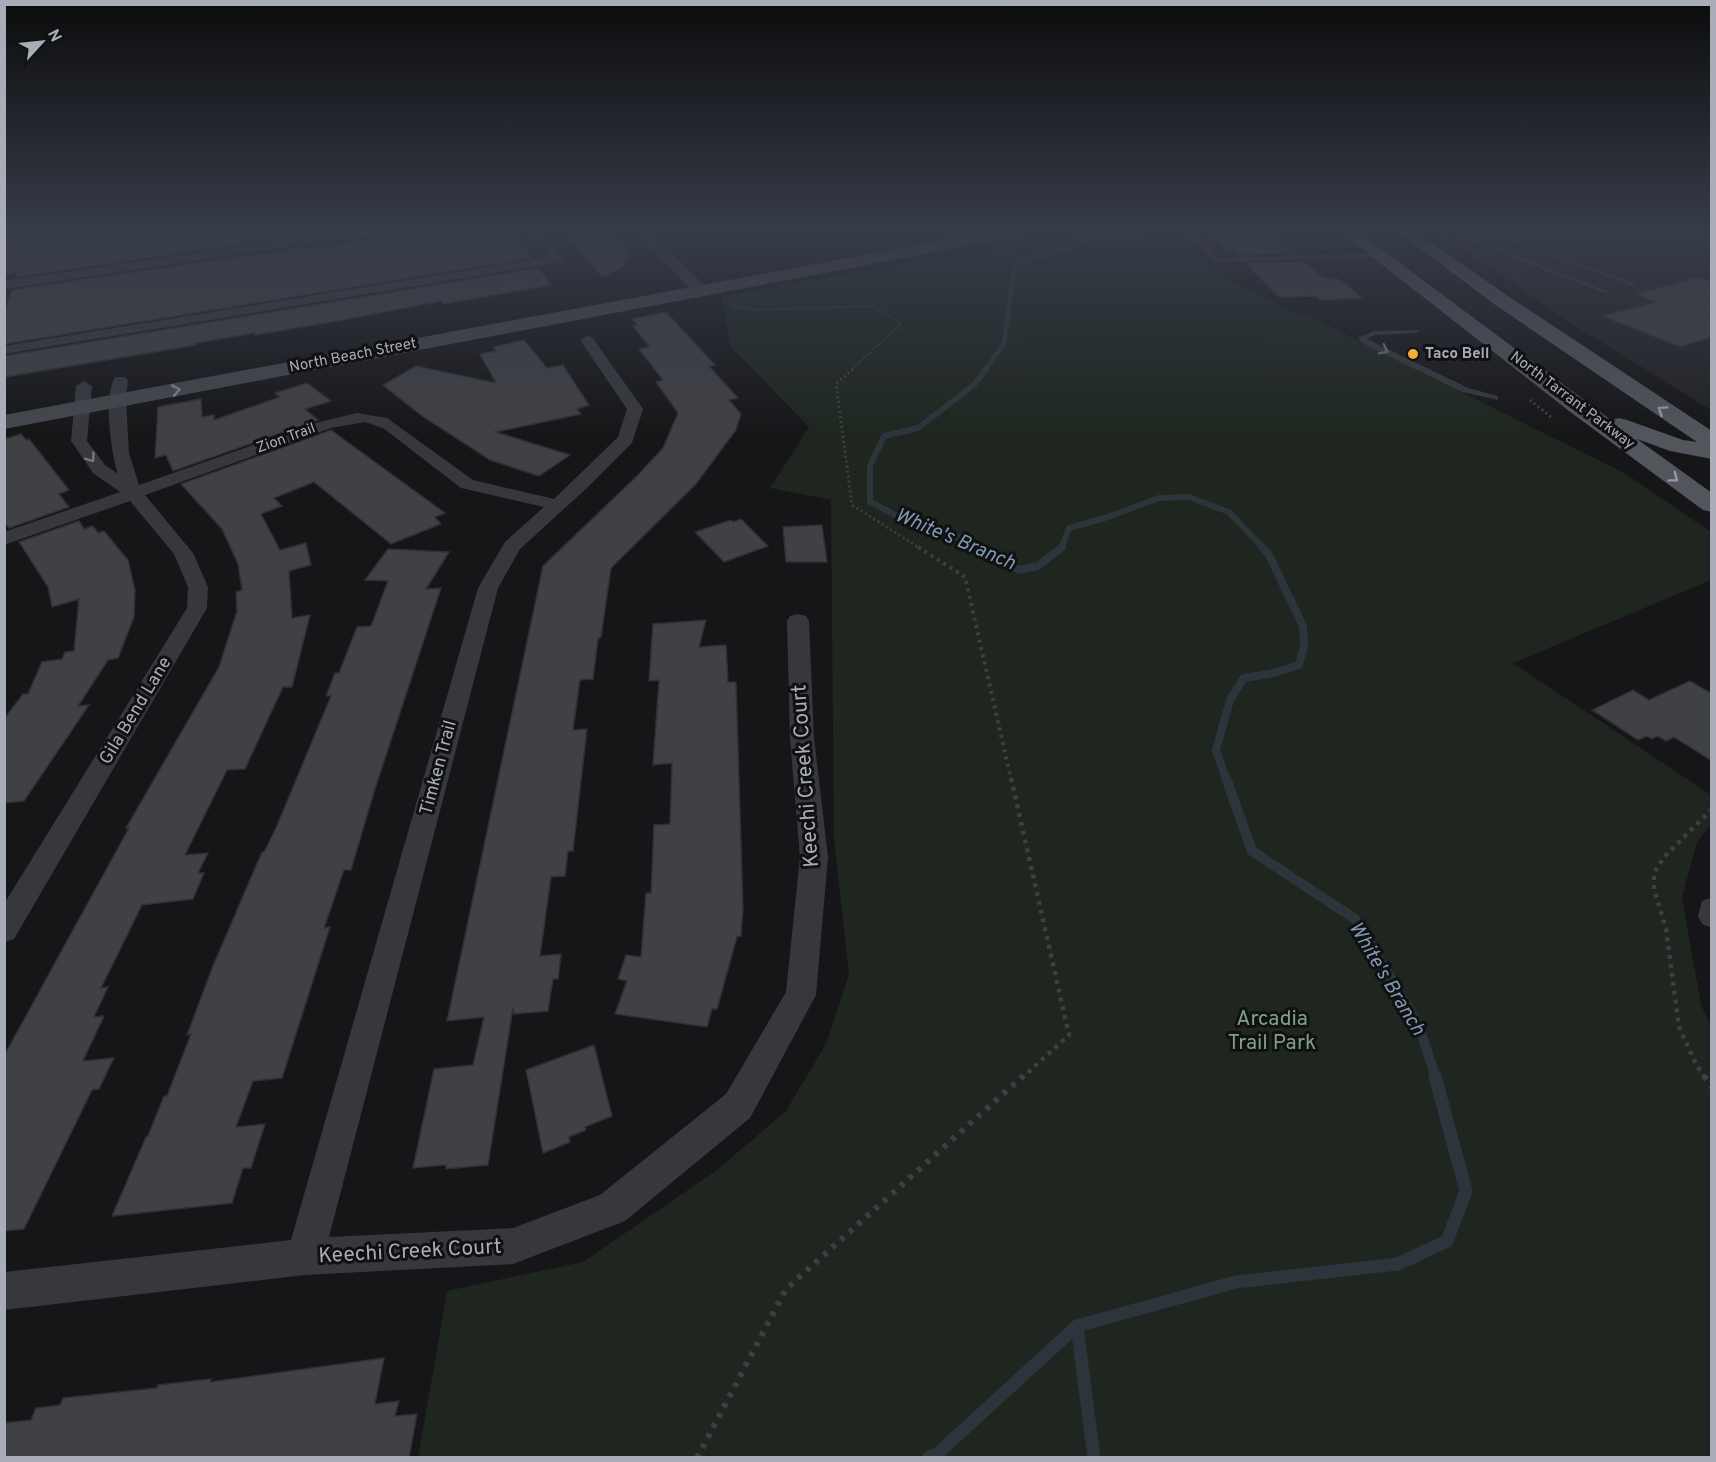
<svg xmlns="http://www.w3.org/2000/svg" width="1716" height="1462" viewBox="0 0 1716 1462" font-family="Overpass,sans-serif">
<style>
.built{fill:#222225}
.green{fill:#1e261f}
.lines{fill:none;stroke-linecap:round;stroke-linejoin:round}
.stream-far4{stroke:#2c353c;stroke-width:4.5}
.stream-far3{stroke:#2c353c;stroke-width:6}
.stream-far2{stroke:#2c353c;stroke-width:8}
.stream-far1{stroke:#2c353c;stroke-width:10}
.stream{stroke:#2c353c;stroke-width:13}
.building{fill:#404145;stroke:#303034;stroke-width:1.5}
.path-far4{stroke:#3d3f44;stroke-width:2;stroke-dasharray:1.5 2;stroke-linecap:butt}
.path-far3{stroke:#3d3f44;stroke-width:3;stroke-dasharray:2 3;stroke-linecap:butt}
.path-far2{stroke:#3d3f44;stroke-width:4;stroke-dasharray:3 4.5;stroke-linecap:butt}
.path-far1{stroke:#3d3f44;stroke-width:4.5;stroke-dasharray:4 5;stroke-linecap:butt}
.path{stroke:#3d3f44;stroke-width:6;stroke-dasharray:4.5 7;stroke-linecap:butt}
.service{fill:#37383d;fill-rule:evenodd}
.minor{fill:#37383d;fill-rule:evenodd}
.tertiary{fill:#37383d;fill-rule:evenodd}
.secondary{fill:#45474d;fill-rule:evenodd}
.primary{fill:#53555c;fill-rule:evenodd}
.oneway{stroke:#757881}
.oneway2{stroke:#858993}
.oneway3{stroke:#979ba6}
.poi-dot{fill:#f2b134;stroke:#111113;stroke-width:2}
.labels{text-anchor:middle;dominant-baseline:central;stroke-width:6;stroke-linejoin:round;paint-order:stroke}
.far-poi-label{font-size:15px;font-weight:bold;fill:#a8adb8;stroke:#111113;text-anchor:start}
.far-street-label{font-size:15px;fill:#a8adb8;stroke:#111113}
.street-label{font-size:18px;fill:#a8adb8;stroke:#111113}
.water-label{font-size:20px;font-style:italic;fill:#7f9bb3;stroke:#111113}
.near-street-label{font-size:21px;fill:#a8adb8;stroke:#111113}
.near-park-label{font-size:21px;fill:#7fa381;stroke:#111113}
</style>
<rect width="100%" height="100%" fill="#161618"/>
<!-- built -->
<path class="built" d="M1436 231H1711V410L1569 322Z"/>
<!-- green -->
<path class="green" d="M1084 231H1141L1216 269 1229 281 1293 312 1309 316 1626 474 1711 532V580L1513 663 1711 795V825L1697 842 1682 897 1701 1005 1711 1027V1457L418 1458 447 1291 583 1262 717 1170 786 1111 827 1042 849 974 834 839 831 500 770 488 809 427 731 347 721 297Z"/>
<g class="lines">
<!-- stream-far4 -->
<path class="stream-far4" d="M985 370 1004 343 1015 263 1070 248 1100 231"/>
<!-- stream-far3 -->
<path class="stream-far3" d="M979 549 948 532 897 516 870 502V466L884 436 918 428 975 384 986 369
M1061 549 1069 528 1105 518 1159 498 1189 497 1229 512 1264 549"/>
<!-- stream-far2 -->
<path class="stream-far2" d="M976 547 1019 570 1038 566 1062 547
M1226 779 1216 750 1230 700 1244 678 1274 673 1299 665 1304 646 1303 626 1268 553 1262 547"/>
<!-- stream-far1 -->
<path class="stream-far1" d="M1226 778 1252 851 1355 919 1418 1024 1436 1078"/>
<!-- stream -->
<path class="stream" d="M1077 1326 1094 1458
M928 1458 937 1454 1077 1326 1236 1282 1398 1264 1447 1241 1466 1191 1435 1076"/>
</g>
<!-- building -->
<path class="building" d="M93 231H295L297 236 16 277 18 272 4 274V242Z
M424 231H512L532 258 4 344V315L12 290 300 248 333 246Z
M565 231H611L632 254 621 268 602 277Z
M1205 231H1269L1295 253 1238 255 1235 252H1227Z
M1304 262 1324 278 1339 279 1362 298 1320 300 1316 296 1279 297 1246 263Z
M539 268 551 285 443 304 442 301 331 322 255 335V333L196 343V345L4 377V356Z
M1698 277 1712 282V337L1680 347 1602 316 1656 302 1636 294Z
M666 312 715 365 709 366 738 398 729 400 741 414 736 430 696 484 611 568 601 637 598 639 593 679 580 680 573 730 587 729 573 851H568L565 876 551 877 540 956 561 954 558 979H553L548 1011 514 1014 513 1008 488 1165 446 1169V1165L413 1168 434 1069 473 1065 484 1017 447 1021 543 566 637 476 663 448 678 413 656 382 663 380 639 349 650 347 633 326 637 325 632 319Z
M524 340 547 368 563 365 589 405 577 409 581 414 496 432 570 455 539 476 490 460 422 416 383 385 416 366 496 383 480 354 496 351 493 347Z
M307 383 331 401 305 409 318 420 173 471 166 455 155 458 158 407 201 399 202 417 214 415V420L280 397 275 393Z
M331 430 445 513 435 517 441 524 391 544 314 482 274 498 282 506 261 514 280 550 306 543 311 565 289 571 292 618 310 615 292 687H283L245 769 227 770 185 855 208 853 198 873H204L193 899 142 905 101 988 108 987 94 1017 104 1016 83 1061 114 1058 99 1089 92 1090 24 1229 4 1231 5 1054 129 828H126L219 667 237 611 236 592 242 590 238 564 222 529 181 484Z
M21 434 26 440 29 439 69 490 59 494 69 507 9 528 4 522V439Z
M741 519 768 546 724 562 695 532 731 520 734 522Z
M79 521 84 529 93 526 98 533 104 531 128 560 135 590 134 617 118 658 108 660 78 706 89 705 24 801 4 803V719L23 694H28L42 662 62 659 65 652 74 651 79 599 52 607 48 587 19 542Z
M822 525 827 562H786L783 527Z
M388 549 449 552 426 589 441 588 374 792 351 870H344L324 928 330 927 282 1078 253 1081 236 1127 265 1124 251 1168H243L232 1203 112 1216 146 1137 148 1136 164 1096H167L191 1034 187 1035 213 966 262 852H264L276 828 331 696H326L335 673H339L357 627 371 626 388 581 365 580Z
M706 620 699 647 726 645 728 682H736L743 908 741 936 737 937 717 1009H712L707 1027 615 1014 627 981 618 979 626 955 641 957 646 893H651L654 825 670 824 672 763 653 765 659 680 649 681 653 624Z
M1690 681 1712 694V761L1674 737 1666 741 1658 736 1652 739 1647 736 1638 740 1592 710 1633 690 1649 700Z
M594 1045 612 1116 585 1127 586 1130 569 1137 570 1142 543 1153 526 1070Z
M384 1358 375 1404 399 1401 395 1416 417 1414 409 1458H4V1423L31 1420 36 1408 60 1405 63 1398 157 1388 158 1385 211 1379 210 1382Z"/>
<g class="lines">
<!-- path-far4 -->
<path class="path-far4" d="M1515 275 1525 283 1519 285
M734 306 755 310 874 306 901 324 851 370"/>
<!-- path-far3 -->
<path class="path-far3" d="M853 369 836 384 852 505 921 549
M1530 400 1552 418"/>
<!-- path-far2 -->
<path class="path-far2" d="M918 547 965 577 1011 779"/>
<!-- path-far1 -->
<path class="path-far1" d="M1011 778 1069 1035 1022 1078
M1705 1078 1696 1064 1679 1027 1666 929 1654 889V873L1664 857 1712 809"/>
<!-- path -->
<path class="path" d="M1704 1076 1712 1087
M697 1458 786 1289 1023 1076"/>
<!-- service -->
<path class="service" d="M1185 231H1191L1217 258 1379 253 1382 255 1379 257 1215 262Z
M1459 231H1466L1477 240 1610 292 1605 293 1473 242Z
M1485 231H1493L1638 285 1633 286Z
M1417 330 1419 331 1415 333 1375 335 1367 339 1468 388 1498 396V400L1462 392 1362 343 1358 338 1374 331Z"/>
<!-- minor -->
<path class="minor" d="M4 231H35L29 235 4 237Z
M346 231H376L370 235 4 289V281Z
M528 231H540L561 256 563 259 561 262 4 354V346L549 257Z
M587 336 592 337 643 409 632 443 588 487 520 549 498 588 329 1237 513 1228 600 1195 726 1094 786 992 800 857 790 738 787 621 790 616 798 614 806 616 809 621 814 738 828 857 816 995 750 1118 625 1221 513 1264 305 1275 4 1310V1272L291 1240 478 588 505 542 544 507 461 488 383 428 365 422 331 428 145 495 193 553 208 587 207 608 14 939 4 942V904L187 608 188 587 174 554 130 501 4 545V532L120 492 93 473 71 441 76 386 84 381 92 386 87 441 105 465 118 474C111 453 103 397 115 377H125L128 380 126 400 129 453 139 485 319 422 357 413 387 418 473 480 554 499 618 437 627 409 580 340Z
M1712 897V928L1702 924 1698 916 1702 901Z"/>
<!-- tertiary -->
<path class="tertiary" d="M635 231H650L706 287 708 290 706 293H694Z"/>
<!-- secondary -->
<path class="secondary" d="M993 231H1027L1019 236 4 429V415Z"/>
<!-- primary -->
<path class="primary" d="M1339 231H1357L1611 420 1619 418 1627 420 1683 440 1697 442 1494 304 1397 231H1415L1508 296 1712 431V459L1670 451 1637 439 1712 493V512L1703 510 1569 411Z"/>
</g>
<!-- one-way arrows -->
<defs><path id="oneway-chevron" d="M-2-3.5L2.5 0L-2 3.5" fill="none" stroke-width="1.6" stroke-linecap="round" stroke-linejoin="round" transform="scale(1.5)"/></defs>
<g class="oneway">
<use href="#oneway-chevron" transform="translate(1384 350) rotate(26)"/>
<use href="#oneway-chevron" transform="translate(91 458) rotate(54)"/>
</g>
<use class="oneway2" href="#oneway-chevron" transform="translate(176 390) rotate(-11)"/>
<g class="oneway3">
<use href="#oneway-chevron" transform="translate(1662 410) rotate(-146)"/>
<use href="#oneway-chevron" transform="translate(1674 478) rotate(37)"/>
</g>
<!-- sky -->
<linearGradient id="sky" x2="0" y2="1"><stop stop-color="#0c0c0d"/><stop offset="0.53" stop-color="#363c48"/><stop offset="1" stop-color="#363c48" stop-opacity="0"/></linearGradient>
<rect width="1716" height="436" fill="url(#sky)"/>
<!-- markers -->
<circle class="poi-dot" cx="1413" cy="354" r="6"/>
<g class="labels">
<!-- far-poi labels -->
<g class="far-poi-label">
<text x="1425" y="354">Taco Bell</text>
</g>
<!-- far-street labels -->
<g class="far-street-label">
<text transform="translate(353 356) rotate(-11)">North Beach Street</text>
<text transform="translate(1572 401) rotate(37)">North Tarrant Parkway</text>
<text transform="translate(286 439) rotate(-20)">Zion Trail</text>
</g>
<!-- street labels -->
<g class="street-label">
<text transform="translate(136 711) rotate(-59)">Gila Bend Lane</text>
<text transform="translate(439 768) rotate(-75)">Timken Trail</text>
</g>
<!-- water labels -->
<g class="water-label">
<text transform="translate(955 540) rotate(23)">White's Branch</text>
<text transform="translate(1386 979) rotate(59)">White's Branch</text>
</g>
<!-- near-street labels -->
<g class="near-street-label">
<text transform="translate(806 776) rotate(-94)">Keechi Creek Court</text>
<text transform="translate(410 1252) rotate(-3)">Keechi Creek Court</text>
</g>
<!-- near-park labels -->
<g class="near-park-label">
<text x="1272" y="1019">Arcadia<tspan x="1272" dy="24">Trail Park</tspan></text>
</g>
</g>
<!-- border -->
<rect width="1716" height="1462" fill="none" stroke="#a8adb8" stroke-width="12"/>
<!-- north arrow -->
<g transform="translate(42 42) rotate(63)" stroke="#111113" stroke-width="4.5" paint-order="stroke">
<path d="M0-4.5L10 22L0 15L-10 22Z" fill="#a8adb8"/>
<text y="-9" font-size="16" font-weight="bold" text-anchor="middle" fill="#a8adb8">N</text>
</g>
</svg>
